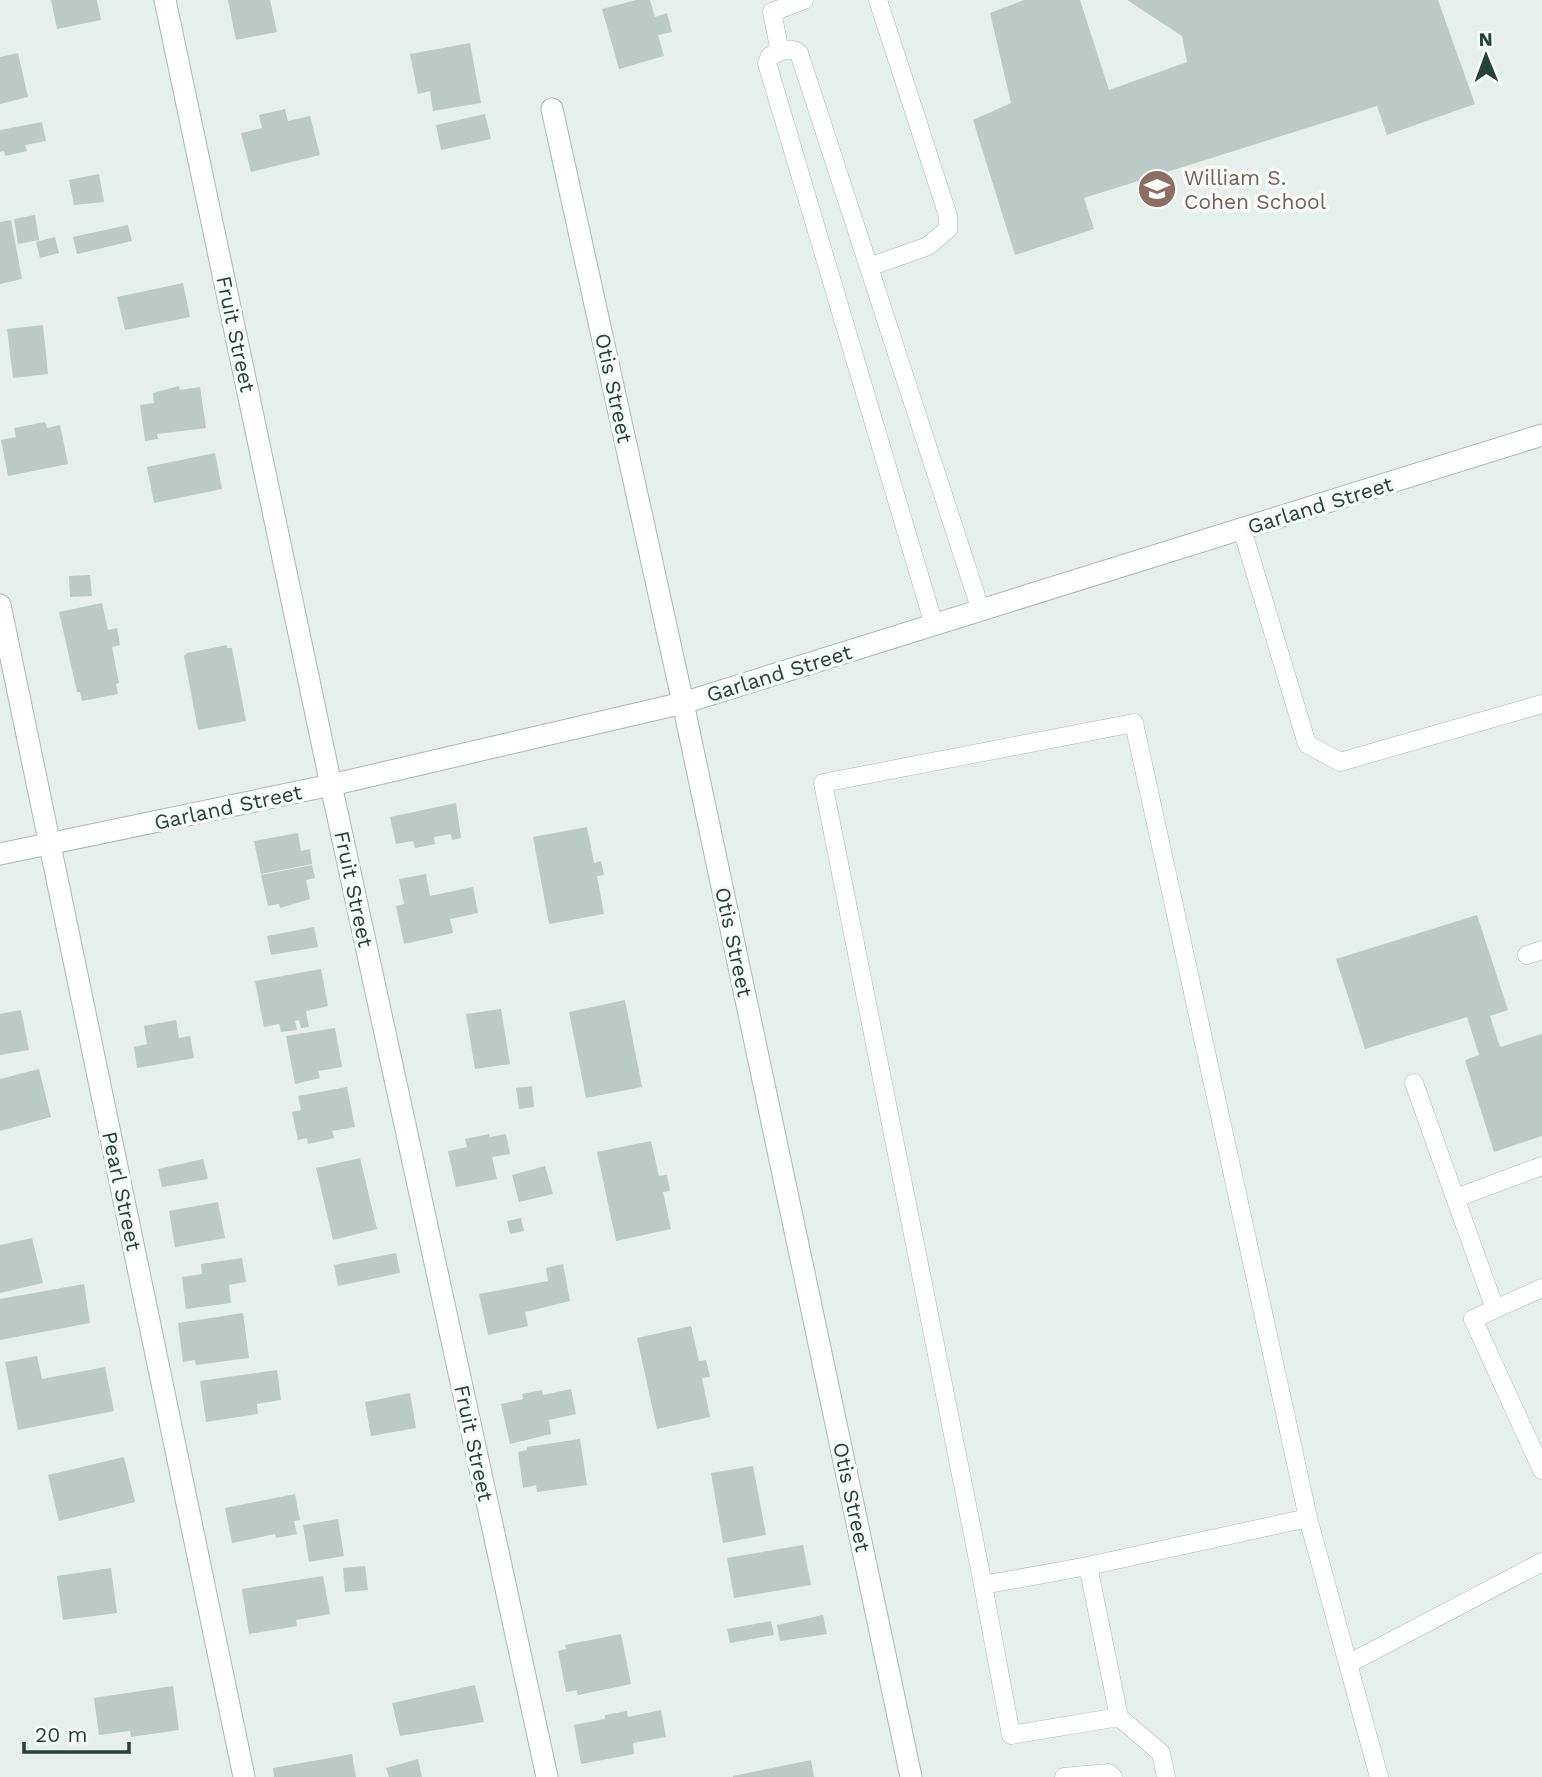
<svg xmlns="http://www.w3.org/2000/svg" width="1542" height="1777" viewBox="0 0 1542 1777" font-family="'Work Sans',sans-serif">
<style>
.building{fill:#bbcac4}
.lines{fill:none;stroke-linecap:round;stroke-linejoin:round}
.service-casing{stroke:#a8b8b2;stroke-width:19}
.minor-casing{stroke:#a8b8b2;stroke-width:23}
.tertiary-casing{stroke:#a8b8b2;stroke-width:23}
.service{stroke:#fff;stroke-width:18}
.minor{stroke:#fff;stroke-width:21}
.tertiary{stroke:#fff;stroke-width:21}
.labels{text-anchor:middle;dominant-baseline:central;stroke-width:7;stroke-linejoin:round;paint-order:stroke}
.education-label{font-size:21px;fill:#785e54;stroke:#f7fbf9;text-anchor:start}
.street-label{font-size:21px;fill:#24423a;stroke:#f7fbf9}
</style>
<rect width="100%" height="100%" fill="#e6efeb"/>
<!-- building -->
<path class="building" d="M51 0H97L101 20 57 29Z
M228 0H270L277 32 236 40Z
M636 0H650L655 17 667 13 672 32 658 35 664 56 619 69 602 9Z
M1024 0H1080L1109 90 1187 62 1182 36 1127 0H1438L1475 104 1387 135 1377 106 1084 198 1094 229 1015 255 973 120 1011 103 990 13Z
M470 43 481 103 433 111 430 91 418 94 410 54Z
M18 53 28 97 0 104V57Z
M285 109 288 121 310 116 320 155 251 172 241 133 262 128 259 115Z
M485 114 491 139 441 150 436 125Z
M42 122 46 141 25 145 27 151 5 156 4 151 0 152V130Z
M99 174 104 202 74 205 69 180Z
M35 215 39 240 18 244 14 219Z
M11 220 22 279 0 284V222Z
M128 225 132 241 77 254 73 237Z
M55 237 59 253 40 258 36 242Z
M183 283 190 317 125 330 117 297Z
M43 325 48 374 13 378 7 329Z
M179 386 180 390 200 387 206 428 157 434 158 439 145 441 140 405 154 403 153 393Z
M45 422 47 428 60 425 68 464 8 476 1 440 16 437 14 428Z
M215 453 222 489 154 503 147 467Z
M90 575 92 596 70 597 69 576Z
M102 603 108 630 117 628 120 645 112 647 119 683 116 684 118 694 82 701 80 692H77L59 612Z
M227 645V648H232L246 721 198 730 184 656 187 653Z
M456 803 461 838 452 840 451 834 434 837 435 844 415 848 413 841 396 844 390 817Z
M587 827 594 863 601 861 604 875 597 876 604 914 549 924 533 837Z
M298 833 301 851 310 849 312 864 261 874 254 841Z
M312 865 315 878 306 880 310 899 280 908 279 904 268 906 261 875Z
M426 874 430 896 473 887 478 913 450 919 453 933 404 944 396 906 404 904 399 879Z
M1477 915 1508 1010 1490 1016 1500 1047 1542 1034V1136L1494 1152 1465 1060 1479 1055 1467 1017 1365 1049 1336 959Z
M314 927 318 947 271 955 267 936Z
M321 969 328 1006 306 1011 309 1027 301 1028 299 1020 295 1021 297 1030 281 1032 279 1024 264 1027 255 981Z
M625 1000 642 1087 586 1098 569 1012Z
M501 1009 510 1064 475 1069 466 1014Z
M21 1010 29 1050 0 1055V1014Z
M176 1020 179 1038 190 1036 194 1058 137 1068 134 1047 147 1044 144 1026Z
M335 1028 342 1067 318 1071 320 1078 295 1084 286 1036Z
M39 1069 51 1117 0 1131V1079Z
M532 1086 534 1107 519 1109 516 1088Z
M347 1087 355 1127 332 1131 334 1138 308 1144 307 1138 298 1140 292 1112 301 1110 298 1096Z
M489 1134 490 1137 506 1134 510 1154 492 1157 497 1179 456 1187 448 1151 467 1147 465 1139Z
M651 1141 659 1176 667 1175 670 1191 663 1192 671 1229 616 1241 597 1152Z
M360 1158 377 1229 333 1240 316 1168Z
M203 1159 208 1179 162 1187 158 1169Z
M545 1166 553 1194 519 1202 512 1175Z
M218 1202 225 1238 175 1247 169 1211Z
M521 1218 524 1231 510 1234 507 1221Z
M32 1238 43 1283 0 1293V1245Z
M396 1253 400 1273 338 1286 334 1265Z
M242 1258 246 1282 229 1285 231 1303 186 1309 182 1277 202 1274 201 1264Z
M563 1264 570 1301 525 1312 528 1326 488 1335 479 1294 548 1281 546 1268Z
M84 1284 90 1323 0 1340V1299Z
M243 1313 249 1358 196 1365 195 1360 183 1362 178 1323Z
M691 1326 699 1361 706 1360 710 1377 702 1378 710 1417 657 1429 637 1338Z
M37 1356 42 1379 105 1367 114 1411 18 1430 5 1362Z
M277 1370 281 1400 257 1404 258 1414 206 1422 200 1381Z
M571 1389 576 1414 549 1420 551 1434 510 1444 501 1404 523 1399 522 1394 542 1390 543 1395Z
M410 1393 416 1428 371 1436 365 1402Z
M580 1439 587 1485 537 1492 536 1485 523 1488 518 1452 527 1450V1447Z
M124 1457 135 1502 59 1521 48 1475Z
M753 1466 766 1535 723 1543 711 1473Z
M295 1494 300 1520 294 1521 297 1534 276 1538 275 1534 232 1543 225 1508Z
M338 1519 344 1556 309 1562 303 1525Z
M803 1545 811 1585 734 1598 727 1558Z
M365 1566 368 1590 345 1592 343 1568Z
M111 1568 117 1613 63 1620 57 1576Z
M323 1576 330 1614 296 1620 297 1626 249 1634 242 1589Z
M823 1615 827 1634 780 1641 777 1625Z
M771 1621 774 1635 730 1643 727 1629Z
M621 1634 631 1684 578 1695 577 1690 566 1692 558 1651 566 1649 565 1645Z
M475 1685 484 1722 400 1736 392 1703Z
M173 1686 179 1730 131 1737 130 1731 99 1735 94 1698Z
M661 1710 666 1737 633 1743 634 1754 581 1764 574 1725 605 1719V1715L627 1711 628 1717Z
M352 1754 356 1777H274L273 1768Z
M418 1759 422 1777H389L386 1768Z
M811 1760 814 1777H733V1776Z"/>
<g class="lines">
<!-- service casing -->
<g class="service-casing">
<path id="service" d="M780 52 772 12 804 0
M869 267 928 246 948 229V216L878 0
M1242 529 1307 744 1340 762 1542 704
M934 625 767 63 770 56C779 52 790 46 799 53L981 611
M1527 955 1542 950
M1414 1083 1495 1309
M1456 1198 1542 1166
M1542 1288 1473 1319 1542 1470
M1088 1566 1308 1518 1379 1777
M983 1585 823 783 1134 723 1308 1518
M1348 1664 1542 1562
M1119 1717 1011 1735 983 1585 1088 1566 1119 1717 1161 1753 1166 1777
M1064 1777 1109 1773 1113 1777"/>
</g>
<!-- minor casing -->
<g class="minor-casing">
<path id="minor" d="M165 0 331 785 547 1777
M552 109 683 703 911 1777
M0 605 244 1777"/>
</g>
<!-- tertiary casing -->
<g class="tertiary-casing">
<path id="tertiary" d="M0 854 331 785 683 703 1542 435"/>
</g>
<!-- service -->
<use href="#service" class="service"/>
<!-- minor -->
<use href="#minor" class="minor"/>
<!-- tertiary -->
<use href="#tertiary" class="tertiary"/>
</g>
<!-- icons -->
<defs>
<g id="school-disc" transform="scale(2.0125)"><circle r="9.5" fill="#8d6e63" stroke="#f7fbf9"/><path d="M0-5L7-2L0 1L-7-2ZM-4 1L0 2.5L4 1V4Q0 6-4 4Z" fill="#fff"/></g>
</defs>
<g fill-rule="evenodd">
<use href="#school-disc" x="1157" y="189"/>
</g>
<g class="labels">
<!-- education labels -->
<g class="education-label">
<text x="1184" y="177">William S.<tspan x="1184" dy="24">Cohen School</tspan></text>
</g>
<!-- street labels -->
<g class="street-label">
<text transform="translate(236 334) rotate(78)">Fruit Street</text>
<text transform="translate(614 388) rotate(78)">Otis Street</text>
<text transform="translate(1320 505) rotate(-17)">Garland Street</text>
<text transform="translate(779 673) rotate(-17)">Garland Street</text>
<text transform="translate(228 807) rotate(-12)">Garland Street</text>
<text transform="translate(354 889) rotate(78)">Fruit Street</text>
<text transform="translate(734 942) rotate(78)">Otis Street</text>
<text transform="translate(122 1191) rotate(78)">Pearl Street</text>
<text transform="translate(474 1443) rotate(78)">Fruit Street</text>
<text transform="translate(852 1497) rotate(78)">Otis Street</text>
</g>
</g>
<!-- north arrow -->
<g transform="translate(1486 56) rotate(359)" stroke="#f7fbf9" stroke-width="5" paint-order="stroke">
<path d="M0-5L12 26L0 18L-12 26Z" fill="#24423a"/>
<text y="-10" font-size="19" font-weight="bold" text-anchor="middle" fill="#24423a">N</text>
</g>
<!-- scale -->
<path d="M24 1742v10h105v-10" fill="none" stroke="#24423a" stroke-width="3.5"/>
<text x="35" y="1742" font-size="21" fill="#24423a" stroke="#f7fbf9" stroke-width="5" paint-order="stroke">20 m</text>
</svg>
